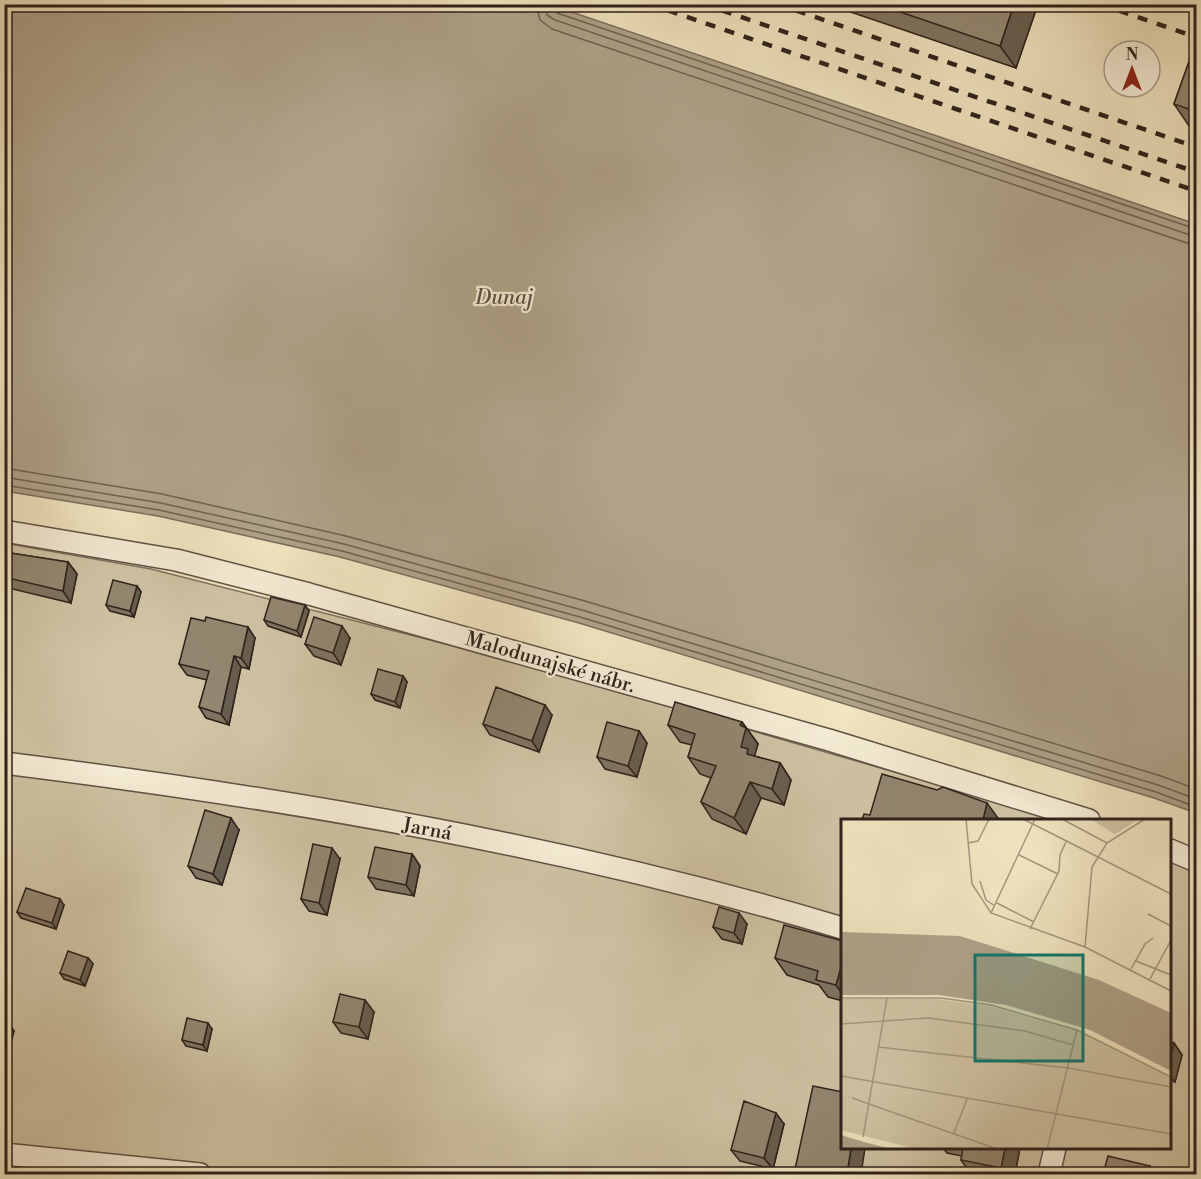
<svg xmlns="http://www.w3.org/2000/svg" width="1201" height="1179" viewBox="0 0 1201 1179" font-family="'Libre Bodoni',serif">
<style>
.green{fill:#d0c4a5;stroke:#7f7260;stroke-width:1.5}
.water{fill:#afa289;stroke:#7b6e5d;stroke-width:1.5}
.lines{fill:none;stroke-linecap:round;stroke-linejoin:round}
.shore{stroke:#6e6252;stroke-width:1.5}
.minor-casing{stroke:#5f5244;stroke-width:24}
.minor{stroke:#f6eed7;stroke-width:21}
.rail{stroke:#2e211b;stroke-width:4.5;stroke-dasharray:10 10;stroke-linecap:butt}
.wall{fill:#7e7461;stroke:#2e211b;stroke-width:1.5}
.shaded-wall{fill:#675e4f;stroke:#2e211b;stroke-width:1.5}
.building{fill:#938771;stroke:#2e211b;stroke-width:1.5}
.labels{text-anchor:middle;dominant-baseline:central;stroke-width:4.5;stroke-linejoin:round;paint-order:stroke}
.street-label{font-size:20px;fill:#2e211b;stroke:#f6eed7}
.water-label{font-size:21px;font-style:italic;fill:#5b4e42;stroke:#f6eed7}
.inset-road{fill:none;stroke:#a3977f;stroke-width:1.5}
.view{fill:#0f766e;fill-opacity:0.15;stroke:#0f766e;stroke-width:3}
.inset-edge{fill:none;stroke:#2e211b;stroke-width:3}
</style>
<rect width="100%" height="100%" fill="#f1e5c1"/>
<filter id="stains"><feTurbulence type="fractalNoise" baseFrequency=".00333" numOctaves="4"/><feColorMatrix values="0 0 0 0 .2 0 0 0 0 .09 0 0 0 0 .02 0 0 0 .5 -.17"/></filter>
<radialGradient id="worn" r=".72"><stop offset=".6" stop-color="#630" stop-opacity="0"/><stop offset="1" stop-color="#630" stop-opacity=".3"/></radialGradient>
<!-- green -->
<path class="green" d="M4 543 151 569 497 657 1060 820H842V1148H1170V859L1196 870V1174H5Z"/>
<!-- water -->
<path class="water" d="M4 5H551L1196 224V813L1154 798 579 623 340 557 158 516 5 491Z"/>
<g class="lines">
<!-- shore -->
<path class="shore" d="M536 4 540 20 552 29 1196 246
M545 4 547 15 555 20 1196 237
M552 4 557 13 1196 229
M4 468 162 494 346 536 585 601 1161 776 1196 789
M4 477 161 503 344 544 582 610 1158 785 1196 799
M4 485 159 510 342 551 580 617 1156 792 1196 807"/>
<!-- minor casing -->
<g class="minor-casing">
<path id="minor" d="M4 531 176 560 309 594 829 740 1089 820
M4 763C286 798 570 846 842 928
M1170 850 1196 861
M4 1154 200 1174
M1049 1174 1055 1148"/>
</g>
<!-- minor -->
<use href="#minor" class="minor"/>
<!-- rail -->
<path class="rail" d="M649 4 1196 191
M703 4 1196 172
M777 4 1196 147
M1100 4 1196 37"/>
</g>
<!-- wall -->
<path class="wall" d="M827 4H1038L1016 68Z
M1197 39V129L1189 126 1174 104Z
M4 552 68 562 77 574 71 603 4 587Z
M137 586 141 592 134 617 110 611 106 605Z
M305 605 309 611 301 637 268 626 264 620Z
M255 638 249 669 241 667 229 725 206 718 199 707 207 680 187 675 179 664Z
M350 638 341 665 314 656 305 644Z
M403 676 407 682 400 708 375 700 371 694Z
M552 715 539 752 490 735 483 724Z
M742 722 758 744 754 756 780 763 791 780 784 805 761 798 746 834 712 819 701 802 711 778 700 774 688 757 692 745 680 742 668 725Z
M639 731 647 743 637 777 605 769 597 757Z
M239 830 222 885 196 878 188 866Z
M412 854 420 866 414 896 376 889 368 877Z
M340 859 327 915 309 911 301 899Z
M64 905 56 929 21 918 17 912Z
M747 924 742 944 722 939 713 927Z
M843 941V1001L828 997 819 985 787 975 775 958Z
M88 958 93 964 85 986 64 979 60 973Z
M374 1012 368 1039 341 1033 333 1022Z
M4 1024 14 1031 9 1050 4 1049Z
M212 1029 207 1051 186 1046 182 1040Z
M1170 1042 1174 1043 1182 1055 1175 1082 1170 1081Z
M784 1124 773 1169 740 1161 731 1150Z
M943 1148H1020L1015 1174H971L961 1160 962 1156 947 1153Z"/>
<!-- shaded-wall -->
<path class="shaded-wall" d="M1014 4H1038L1016 68 1000 46Z
M68 562 77 574 71 603 63 591Z
M137 586 141 592 134 617 130 611Z
M305 605 309 611 301 637 297 631Z
M342 626 350 638 341 665 333 653Z
M248 627 255 638 249 669 241 658Z
M234 656 241 667 229 725 221 714Z
M403 676 407 682 400 708 395 702Z
M545 705 552 715 539 752 532 741Z
M742 722 758 744 754 758 759 770 741 747 740 725Z
M639 731 647 743 637 777 628 766Z
M780 763 791 780 784 805 772 789Z
M750 782 761 798 746 834 734 818Z
M987 803 998 818 997 820H983Z
M231 818 239 830 222 885 213 874Z
M332 848 340 859 327 915 319 903Z
M412 854 420 866 414 896 406 885Z
M60 899 64 905 56 929 52 923Z
M739 913 747 924 742 944 734 933Z
M88 958 93 964 85 986 80 980Z
M843 960V995L836 985Z
M365 1000 374 1012 368 1039 359 1027Z
M208 1023 212 1029 207 1051 203 1045Z
M10 1025 14 1031 9 1050 5 1045Z
M1174 1043 1182 1055 1175 1082 1170 1075V1059Z
M776 1113 784 1124 773 1169 764 1158Z
M851 1148H865L861 1174H847Z
M1005 1148H1020L1015 1174H1005L1001 1168Z
M1150 1166 1156 1174H1148Z"/>
<!-- building -->
<path class="building" d="M877 4H1014L1000 46Z
M1197 39V112L1174 104Z
M4 552 68 562 63 591 4 577Z
M113 580 137 586 130 611 106 605Z
M271 597 305 605 297 631 264 620Z
M206 617 248 627 241 658 234 656 221 714 199 707 209 671 179 664 191 618 205 621Z
M314 617 342 626 333 653 305 644Z
M378 669 403 676 395 702 371 694Z
M496 687 545 705 532 741 483 724Z
M675 702 742 722 740 725 746 728 741 747 748 749 747 754 780 763 772 789 750 782 734 818 701 802 716 766 688 757 695 734 668 725Z
M607 722 639 731 628 766 597 757Z
M882 774 937 790 943 787 987 803 983 820H862L864 814 870 815Z
M205 810 231 818 213 874 188 866Z
M313 844 332 848 319 903 301 899Z
M375 847 412 854 406 885 368 877Z
M26 888 60 899 52 923 17 912Z
M719 907 739 913 734 933 713 927Z
M784 925 843 941V960L836 985 816 980 818 971 775 958Z
M68 951 88 958 80 980 60 973Z
M340 994 365 1000 359 1027 333 1022Z
M187 1018 208 1023 203 1045 182 1040Z
M4 1024 10 1025 5 1045 4 1044Z
M1170 1042 1174 1043 1170 1059Z
M813 1086 843 1092V1148H851L847 1174H794Z
M744 1101 776 1113 764 1158 731 1150Z
M963 1148H1005L1001 1168 961 1160Z
M1108 1156 1150 1166 1148 1174H1103Z"/>
<g class="labels">
<!-- street labels -->
<g class="street-label">
<text transform="translate(550 663) rotate(16)">Malodunajské nábr.</text>
<text transform="translate(427 830) rotate(10)">Jarná</text>
</g>
<!-- water labels -->
<g class="water-label">
<text x="504" y="298">Dunaj</text>
</g>
</g>
<!-- overview -->
<g transform="translate(841 819)">
<rect width="330" height="330" fill="#f1e5c1"/>
<path d="M249 0H298L274 15ZM0 180H96L148 187 236 211 330 259V330H75L0 311Z" fill="#d0c4a5"/>
<path d="M0 113 119 117 258 161 330 194V252L249 211 165 186 98 176H0ZM0 316 23 323 50 330H0Z" fill="#afa289"/>
<path class="inset-road" d="M125 0 131 65 150 94 244 128 330 172M182 0 330 75M221 0 266 24M127 24 137 22 148 0M178 36 217 55M139 62 145 81 154 87M156 84 193 103M150 94 194 0M307 95 330 107M189 110 218 52 219 36 225 23M244 128 251 48 266 24 304 0M295 142 330 156M290 150 304 125 312 119M309 160 330 121M0 179H100L150 186 236 211 330 258M0 205 87 199 184 212 232 226M37 228 227 249 330 268M0 257 330 315M11 279 156 330M113 314 126 280M22 318 46 179M206 330 236 211"/>
<path class="view" d="M134 136H242V242H134Z"/>
<rect width="330" height="330" class="inset-edge"/>
</g>
<!-- margin -->
<rect width="1201" height="1179" fill="none" stroke="#f1e5c1" stroke-width="24"/>
<rect x="6" y="6" width="1189" height="1167" fill="none" stroke="#2e211b" stroke-width="3"/>
<rect x="12" y="12" width="1177" height="1155" fill="none" stroke="#2e211b" stroke-width="1.5"/>
<!-- north arrow -->
<g transform="translate(1132 69)"><circle r="28" fill="#f6eed7" stroke="#a69c8c" stroke-width="1.5"/>
<path d="M0-4.5L10 22L0 15L-10 22Z" fill="#8f2418"/>
<text y="-9" font-size="16" font-weight="bold" text-anchor="middle" fill="#2e211b">N</text>
</g>
<rect width="100%" height="100%" filter="url(#stains)"/>
<rect width="100%" height="100%" fill="url(#worn)"/>
</svg>
